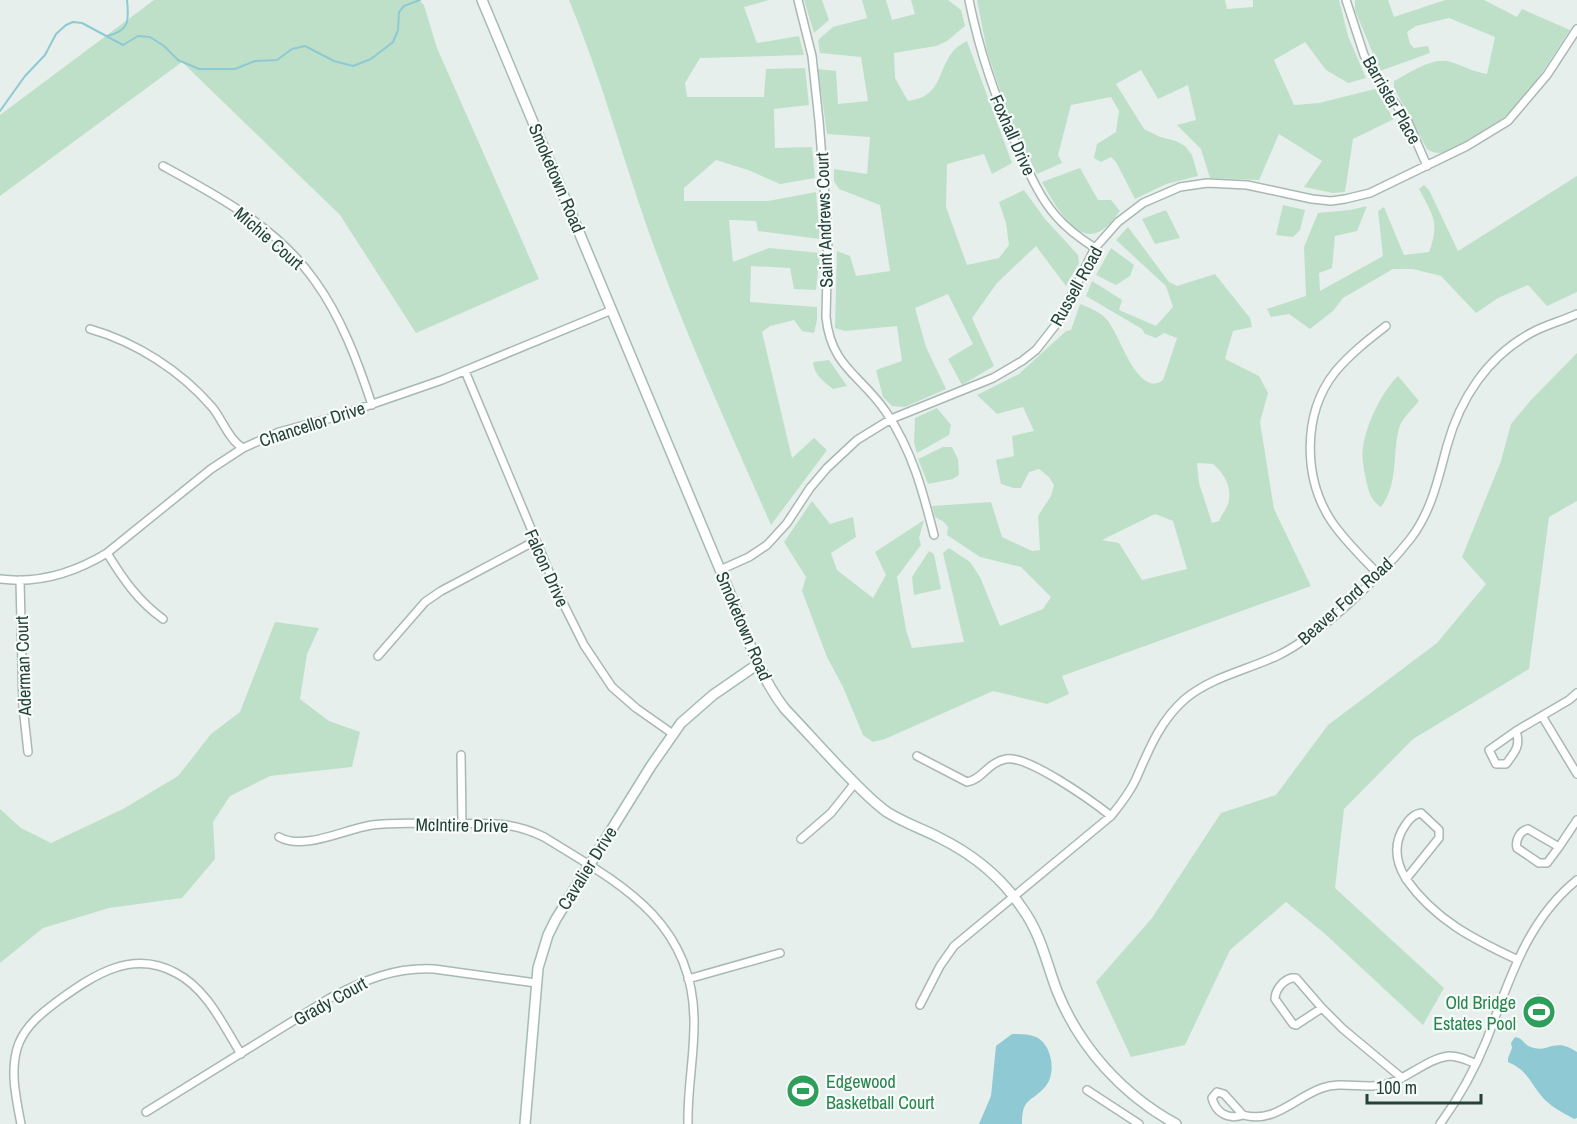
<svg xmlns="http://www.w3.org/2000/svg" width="1577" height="1124" viewBox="0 0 1577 1124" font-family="'Archivo Narrow',sans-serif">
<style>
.green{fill:#bfe0c8;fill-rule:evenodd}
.water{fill:#8ec9d4}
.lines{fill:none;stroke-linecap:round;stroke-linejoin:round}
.stream{stroke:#8ec9d4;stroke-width:2}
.street-casing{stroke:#a8b8b2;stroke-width:10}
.secondary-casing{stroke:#a4bbb3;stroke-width:12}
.street{stroke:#fff;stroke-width:7}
.secondary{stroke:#fff;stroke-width:9}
.labels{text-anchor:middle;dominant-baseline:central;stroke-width:4.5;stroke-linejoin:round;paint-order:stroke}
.street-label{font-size:18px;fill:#24423a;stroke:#f7fbf9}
.leisure-label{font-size:18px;fill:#27864d;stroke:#f7fbf9;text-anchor:end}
</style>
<rect width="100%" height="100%" fill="#e6efeb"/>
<!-- green -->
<path class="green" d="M154 0H419L424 5 437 48 539 279 416 333 340 215 182 62 0 196V115Z
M569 0H769L744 7 757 43 799 36 804 55 700 58 685 83 687 97H764L766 69 805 68 809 105 774 109 775 148 812 147 815 178 780 184 748 170 716 160 684 188V201H768L816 192 820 239 758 231 756 221 729 220 733 262 769 248 820 253 816 290 794 289 790 268 751 266 750 302 817 307V320L814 333 802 331 794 320 770 326 762 332 792 458 814 438 827 450 771 525C728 427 683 329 647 227 621 152 600 74 569 0Z
M804 0H822L829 20 814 33Z
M862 0H886L892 20 915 14 911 0H948L961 10 965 26 947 41 936 46 894 53 895 78 908 101C944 96 936 70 955 49 958 46 963 43 967 41L1012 163 992 174 984 154 947 164 946 207 967 265 999 258 1009 245 1006 223 999 202 1024 190 1045 219 1078 255 1079 263 1066 286 1036 246 997 283 972 318 994 366 962 385 948 359 973 344 948 294 915 308 926 347 946 389 905 407 892 406 883 397 876 370 902 361 897 326 845 331 835 328 837 251 850 256 856 276 890 271 880 205 839 189 834 181V169L867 174 870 137 827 134 818 69 836 71 838 104 868 101 861 57 820 53 818 40 833 27 867 18Z
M977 0H1225L1227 9 1253 7V0H1339L1348 36 1366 78 1348 83 1326 70 1305 42 1274 60 1294 105 1319 103 1375 89 1394 119 1353 139 1345 192 1333 193 1304 187 1322 161 1279 134 1259 180 1210 178 1201 149 1177 125 1196 120 1188 85 1158 99 1141 70 1116 84 1144 129 1160 137 1176 141 1185 146 1192 155 1198 176 1166 184 1135 199 1116 162 1111 157 1101 162 1094 158 1097 144 1116 132 1119 111 1111 97 1071 105 1058 155 1062 163 1037 174 1010 120 987 51Z
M1355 0H1388L1394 17 1445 0H1484L1517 17 1522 9 1570 30C1548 62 1527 102 1494 125 1484 132 1472 137 1461 144 1451 150 1439 158 1427 149L1394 88V81C1410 73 1433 56 1451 62 1463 66 1474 72 1487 74L1495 37 1449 18 1416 26 1407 32 1410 44 1414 48 1428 46 1430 53 1380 71 1355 10Z
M1080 168 1098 200H1111L1120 211C1114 219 1106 230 1096 233 1073 241 1051 198 1042 182Z
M1577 176V292L1547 306 1528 285 1498 298 1476 313 1441 276 1413 269H1393L1343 298 1333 311 1310 329 1289 314 1271 317 1267 309 1306 296 1304 247 1318 213 1350 210 1367 206 1357 231 1335 236 1332 268 1319 273 1320 291 1383 256 1378 211 1384 207 1404 255 1429 252C1440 222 1433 216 1419 189L1424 185 1429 190 1458 251Z
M1283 205 1305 210 1300 230 1293 237 1276 235Z
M1166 210 1180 238 1155 244 1142 219Z
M1128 227 1169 282 1177 286 1215 274 1250 318 1252 327 1233 331 1225 359 1259 376 1268 393 1260 422 1274 509 1311 586 1062 676 1069 694 1047 704 993 691 885 739 873 742 863 735 843 687 827 657 802 591 806 577 784 542 812 501 830 524 853 517 856 537 831 553 837 570 873 598 886 575 875 552 924 520 919 538 921 545 897 577 906 630 912 648 964 642 943 553 949 548 970 562 980 577 1000 626 1043 609 1051 597 1021 567 980 557 947 535 948 527 944 522 935 517 932 506 991 502 1002 537 1032 551 1040 550 1038 516 1051 496 1054 485 1049 477 1039 469 1029 472 1021 488H1013L1001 484 996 460 1014 456 1012 436 1034 431 1023 407 997 414 977 395 1019 374 1066 331 1071 330 1080 304C1090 308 1101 312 1108 321 1120 337 1131 376 1150 383 1155 385 1160 382 1163 380L1177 338 1164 333 1156 338 1145 334 1142 329 1086 296 1092 281 1122 300 1119 310 1156 326 1173 307 1166 286 1116 240ZM1197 463 1213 464C1224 473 1233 488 1228 504 1226 510 1221 515 1219 521L1212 523 1199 483ZM1155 514 1173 521 1187 569 1142 580 1119 543 1102 540Z
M1111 248 1134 265 1130 276 1116 285 1096 275Z
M1577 353V501L1549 517 1529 669 1413 739 1344 809 1335 888 1444 988 1423 1025 1324 933 1286 902 1230 950 1185 1045 1131 1057 1096 982 1152 918 1221 813 1276 795 1328 725 1437 643 1486 584 1462 557 1501 461 1511 424 1531 400Z
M829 360 847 386 833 389C824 382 814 375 813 362Z
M1398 376 1419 401C1413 408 1402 419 1399 428 1392 455 1399 483 1381 507 1370 500 1369 492 1366 480 1364 469 1361 457 1363 447 1366 425 1382 391 1398 376Z
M937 408 951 425 949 435 917 453 914 443 915 418Z
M943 447H952L958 459 959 475 953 479 928 484 918 459Z
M929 551 934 554 941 589 914 595 912 577Z
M275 622 319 628 307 654 300 699 329 721 360 732 352 767 270 776 230 796 213 822 215 859 182 898 109 908 43 928 0 963V809L21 828 51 843 123 809 178 776 211 734 240 712Z"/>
<!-- water -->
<path class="water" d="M1538 994 1545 997 1546 1001 1545 1006 1555 1018 1543 1028 1523 1006Z
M1012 1034C1020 1034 1029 1034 1036 1037 1052 1044 1057 1074 1045 1087 1031 1103 1022 1097 1022 1124H979L991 1096 996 1046Z
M1515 1037C1523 1038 1524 1045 1531 1047 1548 1054 1554 1036 1577 1052V1118L1574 1119C1564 1113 1553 1108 1545 1100 1531 1085 1529 1071 1508 1062V1058L1512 1048 1511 1043Z"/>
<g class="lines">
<!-- stream -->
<path class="stream" d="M107 36C130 31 129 20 127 0
M0 111 25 76 45 55 56 34 66 25 73 22 82 23 123 45 138 36 150 37 164 46 178 60 199 69H235L255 61 277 60 292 49 305 46 334 61 353 66 371 59 393 42 398 30 399 12 404 6 420 0"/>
<!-- street casing -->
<g class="street-casing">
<path id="street" d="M798 0 812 56 819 121 828 235 826 317C831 367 861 375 886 412 912 450 923 492 934 535
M969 0C980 55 998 106 1022 157 1031 177 1041 199 1056 216 1067 229 1081 239 1095 248
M1346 0 1364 55 1373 71 1408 122 1427 166
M163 166C218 196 278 228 315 281 341 317 358 362 372 405
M90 329C136 342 181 371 212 407 222 419 229 440 243 448
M465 371 558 593 584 645 612 687 636 708 673 734
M107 553C123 579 138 601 163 619
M720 570 749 557 767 545 787 523 810 488 827 468 857 440 891 419 993 378 1022 361 1036 350 1058 322 1095 248 1118 222 1143 203 1180 187 1207 183 1247 185 1312 199 1331 201 1345 199 1370 193 1467 146 1508 121 1547 75 1577 29
M1378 574C1362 557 1345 541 1332 522 1303 479 1302 414 1335 372 1350 354 1368 340 1386 326
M0 579C39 584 74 573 107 553L211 469 243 448 279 432 335 417 442 380 612 310
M20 580 23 707 28 752
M378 656 425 602 441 591 535 541
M1542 716 1577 774
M1516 731C1521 746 1515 752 1506 764H1496L1489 750Z
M1516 731 1569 700 1577 693
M461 755 462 823
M917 756 967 782C982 780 988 762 1006 759 1028 755 1092 801 1111 816
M1421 813 1439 830V838L1406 879C1395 861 1393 842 1406 824 1410 818 1414 814 1421 813Z
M1528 829 1559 847 1547 863H1539L1517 848C1515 840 1520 831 1528 829Z
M279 837C304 851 345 829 372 825 395 822 418 823 441 824 479 824 508 819 544 837 617 882 692 919 694 1018 695 1054 687 1089 688 1124
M801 839 831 813 855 783
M1559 847 1577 820
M1406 879C1435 920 1473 939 1518 960
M1292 978H1296L1322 1008 1296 1025 1293 1024 1275 999C1275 990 1283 980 1292 978Z
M688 979 780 953
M920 1005 940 966 954 946 1111 816C1120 805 1130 792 1136 779 1149 749 1160 721 1185 699 1213 676 1248 670 1279 655 1321 634 1382 575 1411 538 1432 510 1438 479 1447 446 1460 399 1487 357 1531 333 1545 325 1562 321 1577 314
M1322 1008 1343 1029 1402 1078
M1087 1090 1139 1124
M1217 1092 1224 1094 1243 1115C1228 1120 1216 1113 1212 1098Z
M146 1112 330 998C364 980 395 967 434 969L536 983
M1243 1115C1274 1124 1294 1098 1322 1088 1342 1081 1362 1089 1382 1085 1406 1081 1425 1059 1449 1056 1459 1056 1467 1060 1476 1064
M21 1124C16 1098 9 1068 19 1043 27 1024 43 1012 59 1000 94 975 132 949 176 973 207 989 223 1025 241 1054
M1440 1124C1459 1098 1475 1069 1487 1039 1509 981 1527 920 1577 880"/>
</g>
<!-- secondary casing -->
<g class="secondary-casing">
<path id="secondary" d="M482 0 734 603C748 640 760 677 785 709 804 729 822 749 841 769 856 784 870 800 887 812 904 823 923 829 940 838 972 854 1002 878 1022 908 1041 934 1046 962 1057 991 1080 1048 1123 1095 1176 1124
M525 1124 538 968 548 935 556 919 651 766 681 723 713 695 758 664"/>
</g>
<!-- street -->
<use href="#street" class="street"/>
<!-- secondary -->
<use href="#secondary" class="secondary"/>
</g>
<!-- icons -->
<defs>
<g id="stadium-disc" transform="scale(1.725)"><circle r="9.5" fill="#2e9e5b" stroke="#f7fbf9"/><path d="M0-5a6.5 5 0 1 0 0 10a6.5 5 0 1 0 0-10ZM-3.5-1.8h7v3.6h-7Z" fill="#fff"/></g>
</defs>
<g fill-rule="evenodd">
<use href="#stadium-disc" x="1539" y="1012"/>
<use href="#stadium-disc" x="803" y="1091"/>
</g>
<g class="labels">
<!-- street labels -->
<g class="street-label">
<text transform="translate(1392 100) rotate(60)">Barrister Place</text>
<text transform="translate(1013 135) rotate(66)">Foxhall Drive</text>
<text transform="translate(557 178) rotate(67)">Smoketown Road</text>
<text transform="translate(824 220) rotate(-92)">Saint Andrews Court</text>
<text transform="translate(269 238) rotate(41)">Michie Court</text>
<text transform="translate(1076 286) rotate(-61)">Russell Road</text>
<text transform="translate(312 424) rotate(-18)">Chancellor Drive</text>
<text transform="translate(547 568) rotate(66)">Falcon Drive</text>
<text transform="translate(1345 601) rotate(-42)">Beaver Ford Road</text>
<text transform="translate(744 626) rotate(67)">Smoketown Road</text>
<text transform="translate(23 666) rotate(-92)">Aderman Court</text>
<text transform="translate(462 825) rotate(1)">McIntire Drive</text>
<text transform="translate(587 868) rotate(-58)">Cavalier Drive</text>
<text transform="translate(330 1001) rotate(-29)">Grady Court</text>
</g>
<!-- leisure labels -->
<g class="leisure-label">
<text x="1516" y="1002">Old Bridge<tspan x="1516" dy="21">Estates Pool</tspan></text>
<text x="826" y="1081" text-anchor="start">Edgewood<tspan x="826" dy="21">Basketball Court</tspan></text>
</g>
</g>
<!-- scale -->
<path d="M1367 1094v9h114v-9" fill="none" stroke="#24423a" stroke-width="3"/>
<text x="1376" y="1094" font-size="18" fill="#24423a" stroke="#f7fbf9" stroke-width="4.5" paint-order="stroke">100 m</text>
</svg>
